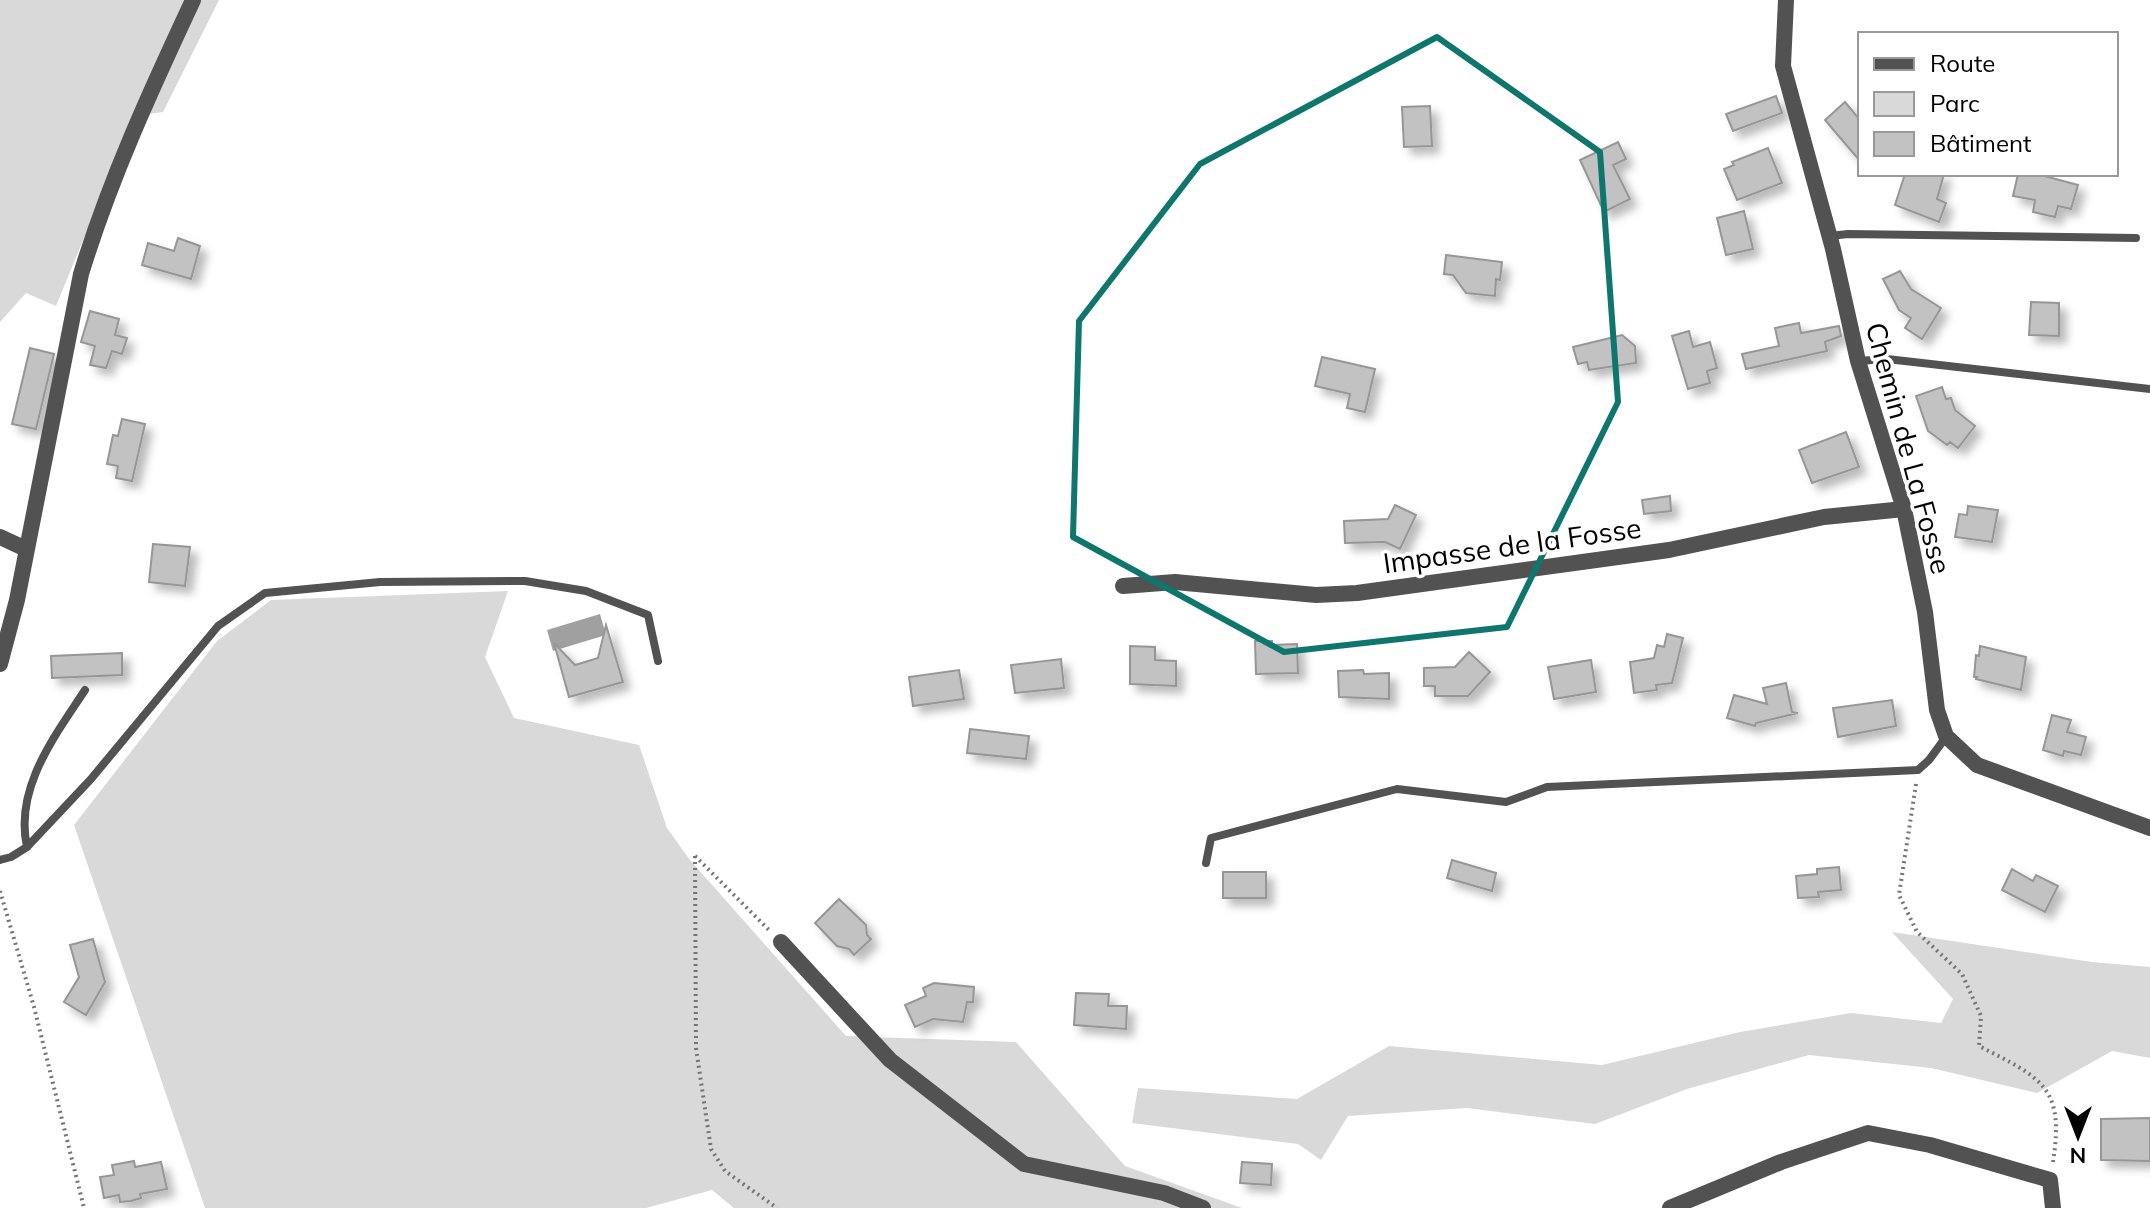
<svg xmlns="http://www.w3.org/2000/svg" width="2150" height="1208" viewBox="0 0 2150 1208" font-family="Mulish,sans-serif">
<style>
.green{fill:#d9d9d9}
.water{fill:#a0a0a0}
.building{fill:#c2c2c2;stroke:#969696;stroke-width:2;filter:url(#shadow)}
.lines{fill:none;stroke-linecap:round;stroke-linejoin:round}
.path{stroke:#747474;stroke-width:4;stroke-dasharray:2 4;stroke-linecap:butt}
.lane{stroke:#525252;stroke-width:8}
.street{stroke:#525252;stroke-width:16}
.marked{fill:none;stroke:#0f766e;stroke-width:6;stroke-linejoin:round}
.labels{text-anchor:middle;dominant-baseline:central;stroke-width:7;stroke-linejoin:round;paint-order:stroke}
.street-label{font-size:28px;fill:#000;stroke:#fff}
</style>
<defs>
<filter id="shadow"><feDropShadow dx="7" dy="7" stdDeviation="4" flood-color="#0004"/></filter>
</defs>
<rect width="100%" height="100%" fill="#fff"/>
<!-- green -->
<path class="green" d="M0 0H219L163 112 134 116 56 306 26 293 0 322Z
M508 591 485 657 514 718 639 745 667 828 690 860 846 1036 1016 1042 1125 1166 1242 1208H734L712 1190 646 1208H205L74 825 217 641 271 600Z
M1892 932 2092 962 2150 967V1058L2112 1051 2037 1093 1931 1068 1809 1055 1687 1089 1595 1124 1467 1108 1348 1116 1321 1160 1298 1144 1132 1123 1138 1088 1297 1099 1389 1046 1602 1065 1740 1032 1851 1013 1941 1023 1953 999Z"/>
<!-- water -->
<path class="water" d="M600 614 606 635 553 651 547 630Z"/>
<!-- building -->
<path class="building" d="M1776 96 1782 113 1733 131 1726 114Z
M1845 102 1860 120V161L1825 120Z
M1430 106 1432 146 1404 147 1402 107Z
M1618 142 1626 159 1613 165 1630 199 1604 212 1580 160Z
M1768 148 1782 183 1737 200 1724 169 1734 165 1732 162Z
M1905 174H1944L1937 199 1946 203 1939 222 1895 205Z
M2018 174H2037L2078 185 2071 209 2058 206 2055 217 2033 212 2035 200 2013 196Z
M1744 211 1753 249 1726 255 1717 218Z
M178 238 200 246 191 279 142 265 148 243 174 251Z
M1446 255 1502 262 1500 280 1496 279 1495 296 1466 293 1453 275 1444 274Z
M1900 271 1911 289 1941 308 1922 339 1905 328 1911 318 1899 310 1883 279Z
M2031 302 2059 303V336L2029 335Z
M90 311 119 319 115 335 127 338 122 354 112 351 106 368 90 365 95 346 81 342Z
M1799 323 1801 333 1839 326 1841 336 1825 342 1827 351 1746 369 1742 354 1779 346 1775 328Z
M1689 331 1693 347 1710 342 1717 368 1707 371 1710 383 1688 389 1672 336Z
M1622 335 1635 346 1636 363 1589 370 1587 362 1578 364 1573 347Z
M30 348 54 354 36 429 12 424Z
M1322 357 1375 369 1365 412 1347 408 1350 394 1315 386Z
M1942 387 1946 399 1951 398 1955 410 1975 426 1958 448 1950 442 1947 445 1928 431 1916 396Z
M122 419 145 424 132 481 116 478 118 466 107 464 113 435 118 436Z
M1846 432 1859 467 1812 483 1799 450Z
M1670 496 1671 511 1644 514 1642 500Z
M1395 505 1416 515 1400 549 1385 542 1345 543 1344 521 1388 519Z
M1968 506 1998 510 1992 542 1955 537 1959 514 1967 515Z
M153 544 190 547 185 586 149 582Z
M606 625 623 682 569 697 554 643 575 665 598 658Z
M1667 634 1683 638 1672 683 1656 685 1657 690 1634 693 1630 662 1654 658 1657 645 1664 647Z
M1255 641H1272V645L1297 644 1298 673 1256 674Z
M1130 646 1155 647V660L1176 661V686L1130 684Z
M1980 646 2026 657 2021 690 1976 679 1977 677H1974L1976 655 1979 656Z
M1469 652 1490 672 1468 696H1435V686H1424V668L1455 667Z
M122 653V675L52 678 51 656Z
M1061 659 1064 688 1015 693 1011 665Z
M1591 660 1596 692 1554 699 1548 667Z
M959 670 964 699 913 706 909 677Z
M1363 670 1364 674 1389 673V699L1339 697 1338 671Z
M1786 683 1792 712 1798 713 1756 723 1755 726 1727 718 1734 695 1767 704 1763 688Z
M1892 700 1896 726 1838 737 1833 708Z
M2052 715 2071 720 2067 732 2086 737 2081 755 2064 751 2063 756 2043 750Z
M970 729 1029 736 1026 759 967 753Z
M1452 860 1496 873 1492 891 1447 878Z
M1839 867 1841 890 1818 892 1819 897 1798 898 1796 876 1817 874V869Z
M2012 869 2033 881 2036 875 2058 886 2045 912 2002 890Z
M1223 872H1266V898H1223Z
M839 899 866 925 867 935 871 939 854 955 849 949 837 946 815 923Z
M93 939 105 982 86 1015 64 1002 79 977 70 945Z
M934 983 974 987 973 1002H967L963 1022 933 1019 915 1027 905 1005 926 996 923 988Z
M1076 993 1109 994 1108 1006H1127L1126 1029 1074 1025Z
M2150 1118V1161L2101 1160V1119Z
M134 1161 135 1167 161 1162 167 1189 140 1194 141 1198 131 1201 120 1202 119 1195 104 1198 100 1177 114 1175 112 1165Z
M1242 1162 1272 1164 1271 1185 1240 1183Z"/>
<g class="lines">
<!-- path -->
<path class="path" d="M1916 784 1899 895 1917 932 1962 974 1981 1016 1979 1046C2041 1078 2065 1086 2053 1162
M695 856 696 1048 711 1149 725 1171 777 1208
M695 856 770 931
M0 891 34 1007 84 1208"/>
<!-- lane -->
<path class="lane" d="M1830 236 1848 234 2136 238
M1858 361 1887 359 2150 389
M27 847C14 788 55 736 85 690
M0 860 11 857 27 847 91 779 218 626 265 593 380 582 525 581 586 591 648 615 658 661
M1206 863 1211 838 1397 789 1506 802 1547 787 1918 770 1929 760 1946 737"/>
<!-- street -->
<path class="street" d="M1786 0 1783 66 1833 249 1858 361 1904 509 1925 612 1937 710 1946 736 1977 765 2150 828
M0 537 26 549
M1123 586 1175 582 1316 595 1357 593 1669 550 1824 517 1904 509
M0 664 17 600 81 274C110 179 151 90 193 0
M781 942 890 1060 1024 1164 1164 1193 1203 1208
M1670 1208 1781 1162 1868 1133 1930 1145 2050 1180 2053 1208"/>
</g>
<!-- marked area -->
<path class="marked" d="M1437 37 1600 152 1618 402 1507 627 1284 652 1073 537 1079 321 1200 164Z"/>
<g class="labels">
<!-- street labels -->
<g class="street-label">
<text transform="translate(1909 448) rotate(75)">Chemin de La Fosse</text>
<text transform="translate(1512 545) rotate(-8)">Impasse de la Fosse</text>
</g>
</g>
<!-- legend -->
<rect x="1858" y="32" width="260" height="144" fill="#ffffff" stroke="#999999" stroke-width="2"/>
<rect x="1874" y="58" width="40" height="12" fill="#525252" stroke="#999999" stroke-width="2"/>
<text x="1930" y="72" font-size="24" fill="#000000">Route</text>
<rect x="1874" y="92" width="40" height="24" fill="#d9d9d9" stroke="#999999" stroke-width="2"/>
<text x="1930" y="112" font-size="24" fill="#000000">Parc</text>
<rect x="1874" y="132" width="40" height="24" fill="#c2c2c2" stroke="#999999" stroke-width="2"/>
<text x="1930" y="152" font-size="24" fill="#000000">Bâtiment</text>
<!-- north arrow -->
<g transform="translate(2078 1136) rotate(180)" stroke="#ffffff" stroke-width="6" paint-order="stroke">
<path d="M0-6L14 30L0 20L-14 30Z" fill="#000000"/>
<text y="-12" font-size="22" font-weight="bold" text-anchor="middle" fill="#000000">N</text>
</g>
</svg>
